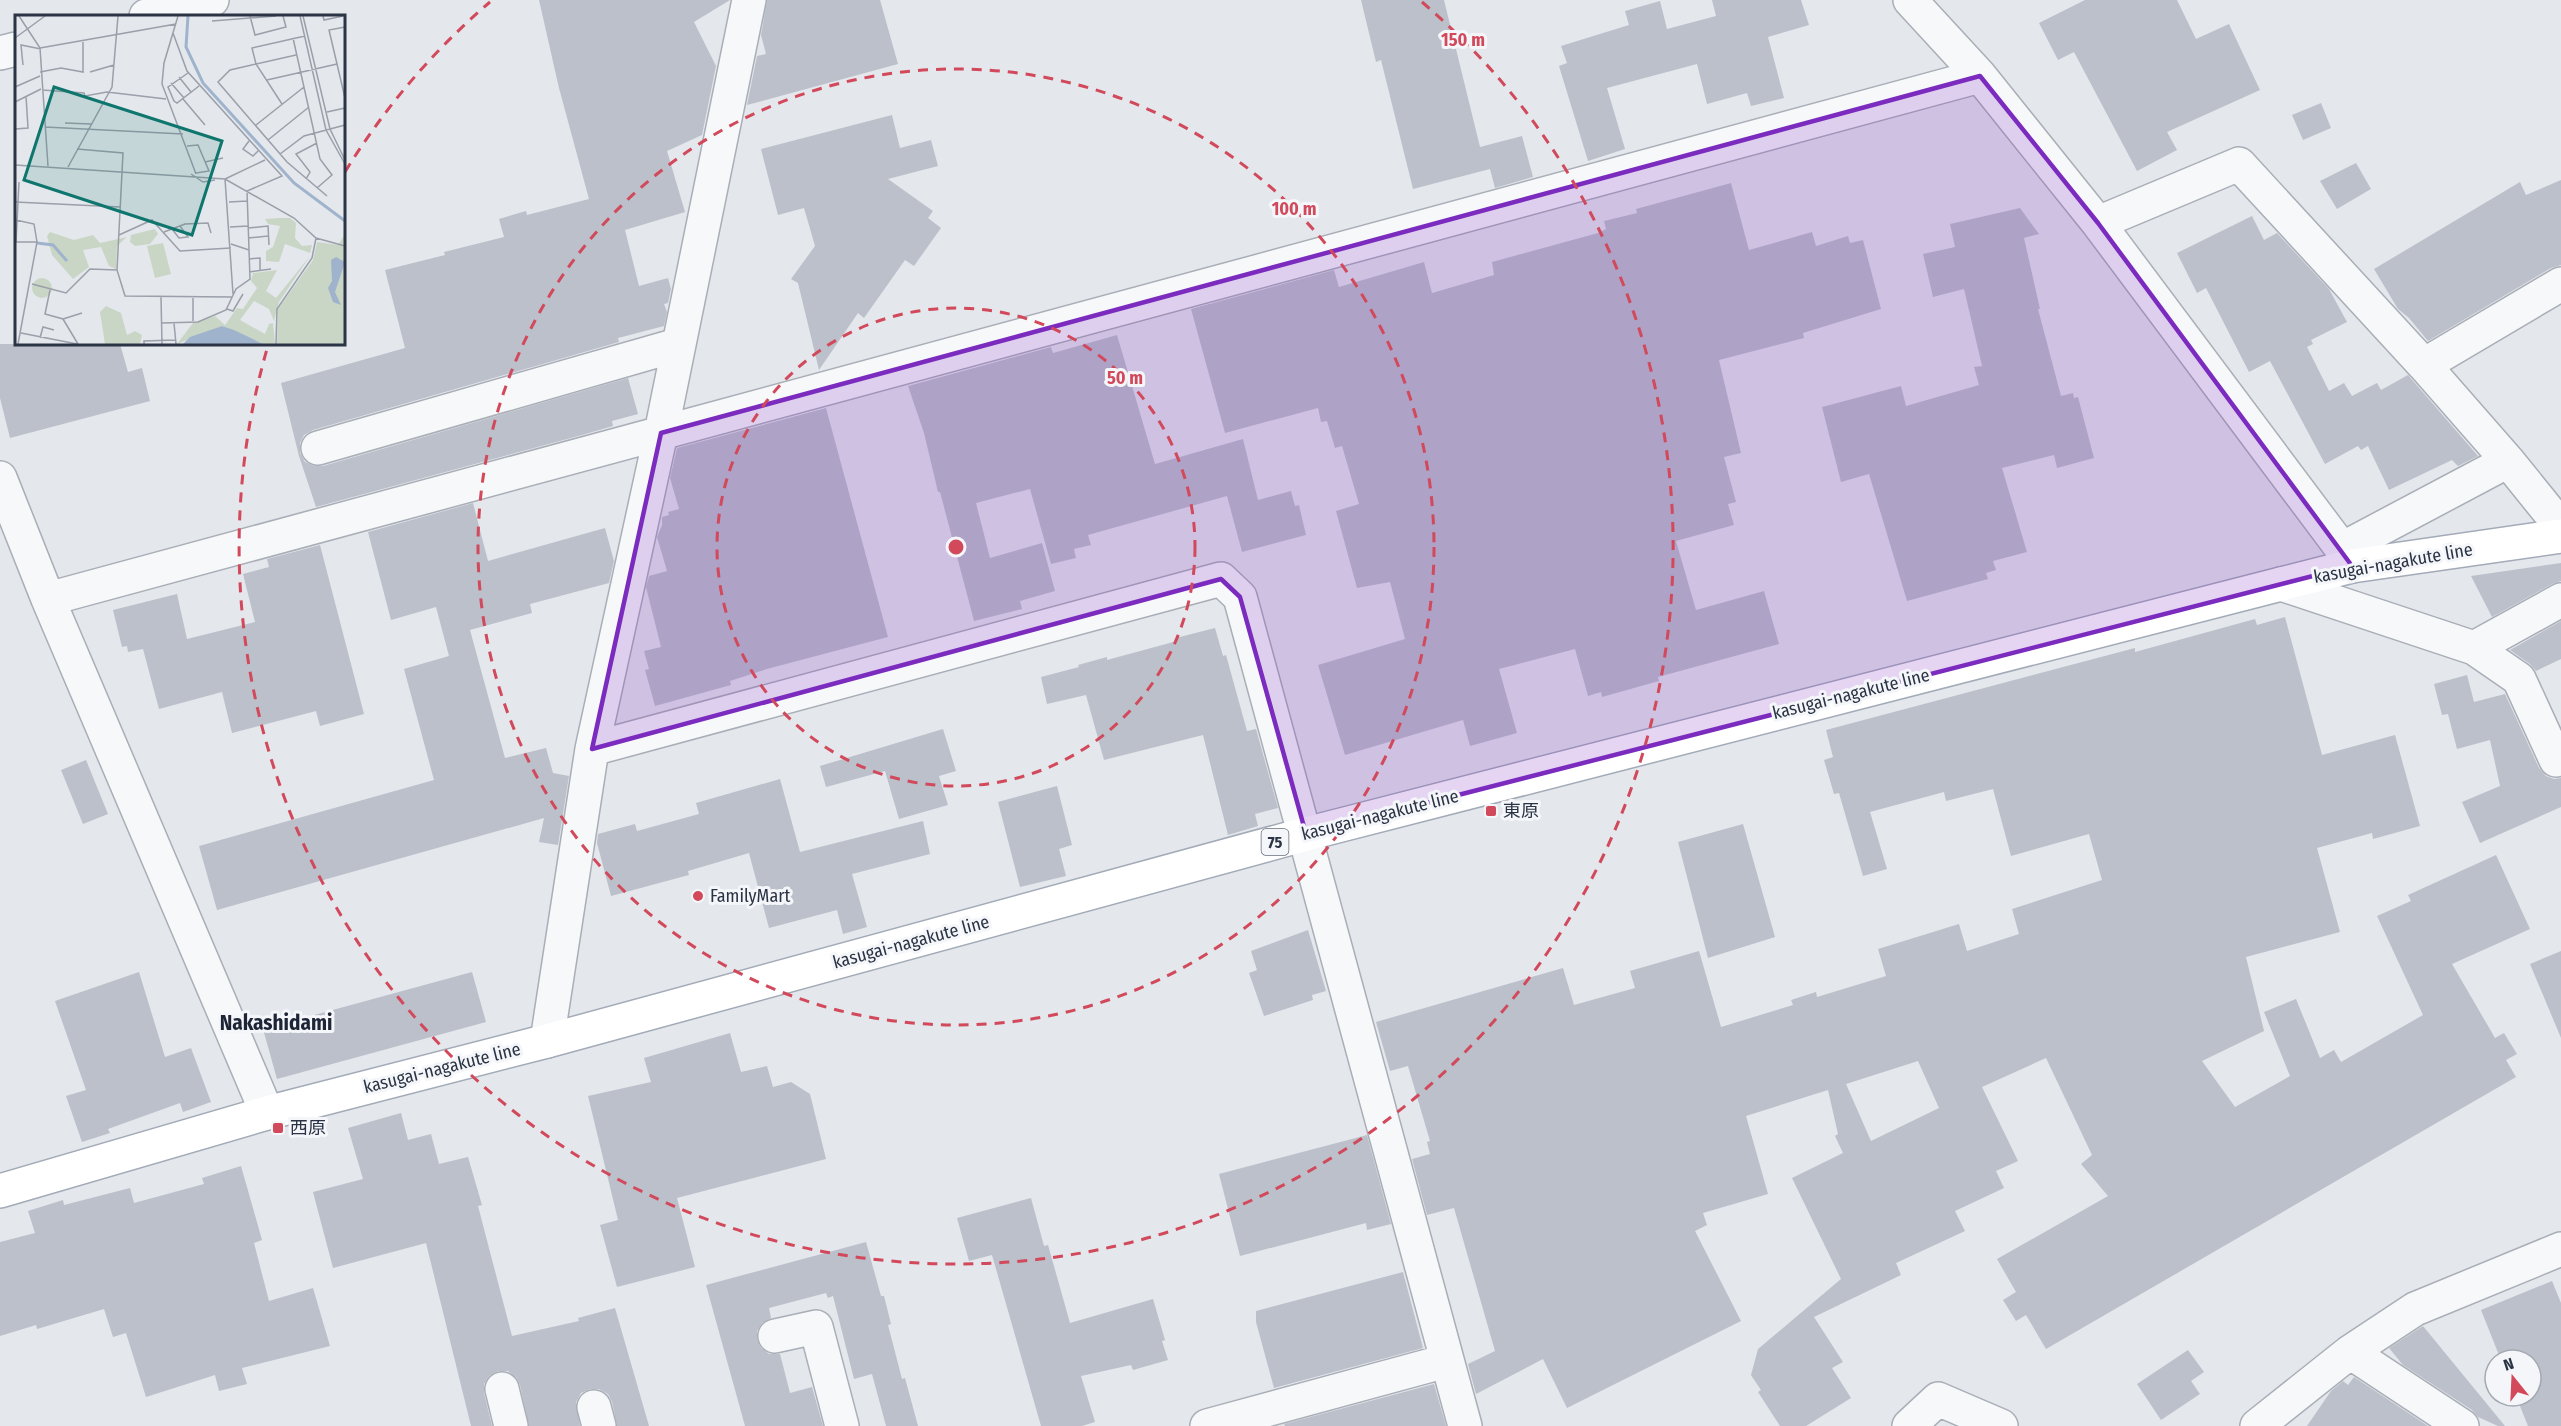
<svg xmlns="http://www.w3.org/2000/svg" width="2561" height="1426" viewBox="0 0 2561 1426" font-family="'Fira Sans Condensed','Noto Sans JP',sans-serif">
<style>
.building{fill:#bbc0ca;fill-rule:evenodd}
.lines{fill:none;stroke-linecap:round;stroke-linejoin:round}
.minor-casing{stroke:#a9aeb7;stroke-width:36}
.major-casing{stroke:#a3abb8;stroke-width:36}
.minor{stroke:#f7f8fa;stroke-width:33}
.major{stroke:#fff;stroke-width:33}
.marked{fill:#7b2cbf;fill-opacity:0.2;stroke:#7b2cbf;stroke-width:4.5;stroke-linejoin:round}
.ring{fill:none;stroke:#d1495b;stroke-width:3;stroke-dasharray:10 8}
.poi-dot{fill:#d1495b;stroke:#f4f6f9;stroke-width:2}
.labels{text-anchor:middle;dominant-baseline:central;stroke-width:6;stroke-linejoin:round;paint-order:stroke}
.shield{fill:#f4f6f9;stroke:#676e7b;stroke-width:1.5}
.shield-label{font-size:16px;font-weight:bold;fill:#2b3445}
.street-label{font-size:18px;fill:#2b3445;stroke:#f4f6f9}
.poi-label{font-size:18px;fill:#2b3445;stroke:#f4f6f9;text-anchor:start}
.quarter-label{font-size:21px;font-weight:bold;fill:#1d2536;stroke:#f4f6f9}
.inset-river{fill:none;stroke:#9fb4cc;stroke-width:3}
.inset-road{fill:none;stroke:#9a9fa9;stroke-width:1.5}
.view{fill:#0f766e;fill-opacity:0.15;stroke:#0f766e;stroke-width:3}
.inset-edge{fill:none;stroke:#2b3445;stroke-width:3}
.centre{fill:#d1495b;stroke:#f4f6f9;stroke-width:3}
.ring-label{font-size:18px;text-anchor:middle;font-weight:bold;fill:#d1495b;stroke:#f4f6f9;stroke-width:6;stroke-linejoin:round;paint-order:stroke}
</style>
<rect width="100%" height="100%" fill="#e4e7ec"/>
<!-- building -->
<path class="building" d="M539 0H730L694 22 716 66 702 135 667 151 685 212 625 230 639 286 668 278 671 289 668 303 664 304 667 312 664 326 618 338 619 342 313 430 304 435 300 443V453L305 462 314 466H323L628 378 638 414 612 421 613 426 582 435 316 507 299 456 281 383 405 348 385 270 445 255 444 252 504 237 499 219 526 211 527 215 589 199 559 88Z
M767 0H880L898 64 747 105 757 56 766 54 761 35Z
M1361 0H1444L1480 147 1522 136 1533 177 1495 188 1490 169 1413 189 1381 60 1376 62Z
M1712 0H1801L1809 25 1768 37 1784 98 1751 106 1747 93 1707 104 1697 64 1607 88 1625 149 1588 161 1559 66 1567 63 1561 46 1629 25 1625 11 1660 1 1667 29 1716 16Z
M2085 0H2177L2196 39 2229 24 2260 90 2167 132 2177 150 2137 171 2074 52 2058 60 2039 23Z
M2321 103 2331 128 2303 140 2292 115Z
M892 115 900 148 931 140 938 166 888 179 933 211 928 218 941 228 914 266 905 260 864 318 858 313 819 370 798 283 791 279 815 246 804 208 778 215 761 149Z
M2356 163 2371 189 2337 209 2320 181Z
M2561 180V265L2551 268 2428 341 2409 318 2398 309 2374 269 2520 182 2526 195Z
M1731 183 1749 250 1812 232 1816 246 1848 236 1850 243 1863 240 1881 309 1803 333 1804 338 1719 360 1741 453 1724 457 1736 502 1728 504 1734 525 1676 541 1696 610 1764 591 1779 644 1658 677 1659 681 1602 697 1601 692 1588 696 1575 649 1499 669 1517 733 1470 746 1463 720 1345 755 1318 665 1405 639 1390 582 1357 588 1336 511 1359 504 1342 446 1335 448 1327 421 1321 422 1318 408 1225 433 1191 309 1334 270 1339 287 1424 262 1432 293 1494 275 1492 262 1598 233 1606 229 1604 221 1637 213 1636 209Z
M2020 208 2039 234 2024 238 2040 309H2038L2061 396 2073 393 2074 398 2078 397 2094 458 2057 468 2054 455 2002 468 2027 552 1993 561 1996 570 1986 573 1988 579 1907 601 1869 474 1841 482 1822 407 1901 386 1906 406 1979 385 1974 367 1982 366 1964 289 1933 297 1923 254 1955 247 1950 224Z
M2252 216 2264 240 2277 233 2329 289 2347 322 2311 340 2313 344 2307 347 2329 391 2344 383 2352 396 2377 383 2381 390 2408 375 2478 456 2458 466 2452 460 2389 490 2368 446 2361 450 2358 446 2325 464 2270 361 2249 372 2206 288 2197 293 2177 253Z
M1117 335 1155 464 1243 439 1258 500 1291 491 1295 506 1299 505 1306 535 1242 552 1227 496 1088 535 1091 545 1074 549 1076 558 1051 564 1030 489 976 503 990 558 1042 543 1055 591 1020 601 1022 609 974 621 940 492H938L924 433 908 386 1051 347 1053 353Z
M0 344H120L128 372 142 368 150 401 10 438 0 398Z
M826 408 888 637 767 669 730 681 731 685 655 706 645 670 649 669 644 651 661 647 646 587 649 576 667 571 657 537 662 525V517L669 515 668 512 679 509 670 478 677 448Z
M473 503 488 561 605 528 614 561 609 583 530 604 532 613 470 630 505 758 546 748 553 773 569 776 558 845 539 842 544 818 217 910 199 846 434 780 404 669 449 656 436 607 391 620 368 532Z
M320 545 364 714 320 726 316 711 232 733 222 692 159 709 143 649 128 652 127 646 122 647 113 610 177 594 187 639 255 622 243 574 269 567 267 559Z
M2561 563V581L2552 584 2492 617 2471 576Z
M2285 617 2322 755 2395 735 2420 826 2373 839 2372 833 2317 848 2340 932 2246 957 2264 1031 2202 1061 2235 1107 2290 1076 2264 1012 2296 999 2320 1058 2334 1050 2341 1062 2423 1015 2377 916 2411 901 2408 895 2496 855 2530 929 2452 964 2495 1038 2504 1033 2517 1054 2506 1060 2516 1077 2046 1349 2026 1315 2016 1321 2003 1300 2016 1292 1997 1259 2108 1196 2081 1164 2092 1155 2046 1058 1982 1087 2018 1161 1996 1171 2004 1188 1955 1211 1965 1231 1896 1263 1901 1275 1814 1317 1843 1362 1832 1368 1851 1398 1806 1426H1780L1758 1392 1761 1390 1751 1375 1758 1349 1841 1279 1792 1178 1843 1153 1835 1136 1838 1134 1828 1090 1746 1116 1768 1194 1703 1213 1707 1225 1695 1231 1741 1321 1567 1408 1543 1359 1476 1394 1468 1364 1495 1351 1454 1208 1427 1215 1412 1159 1430 1154 1427 1142 1430 1141 1408 1066 1390 1071 1376 1022 1563 968 1574 1005 1635 988 1630 971 1699 951 1721 1027 1793 1005 1791 1000 1816 992 1817 997 1886 976 1878 949 1959 924 1967 951 2019 934 2012 909 2102 880 2089 834 2011 856 1993 789 1946 801 1944 792 1870 812 1887 869 1863 876 1839 793 1834 794 1824 760 1833 757 1826 730 2135 648V652L2255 619 2257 625ZM1918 1061 1939 1108 1871 1141 1846 1084Z
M2561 621V659L2536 671 2530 664 2510 650Z
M1215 628 1223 656 1226 655 1247 731 1256 729 1278 808 1255 814 1258 826 1228 835 1203 735 1104 760 1086 695 1047 704 1041 677 1079 667 1078 665 1107 657V660L1177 641 1176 638Z
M2467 675 2474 702 2505 694 2539 768 2546 776 2554 779 2561 778V807L2480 843 2462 802 2500 786 2490 740 2457 749 2448 714 2442 715 2434 684Z
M943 729 956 771 939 776 948 805 899 819 885 771 826 787 820 766Z
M86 760 108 814 83 824 61 770Z
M780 779 800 852 923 821 930 854 852 874 867 927 843 934 837 910 769 928 749 853 688 871 689 875 611 896 597 843 598 834 635 824 637 831 699 814 696 803Z
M1057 786 1072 845 1059 849 1066 876 1020 887 998 802Z
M1743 824 1775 937 1708 958 1678 842Z
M1308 930 1326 991 1312 995 1313 1000 1264 1016 1249 973 1257 970 1251 951Z
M2561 951V1038L2530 964Z
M139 972 165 1057 191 1048 211 1102 183 1112 180 1103 108 1129 110 1133 82 1142 66 1096 86 1090 55 1001Z
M472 972 486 1022 277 1079 263 1029Z
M730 1033 741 1072 767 1066 773 1087 791 1082 810 1094 826 1159 677 1198 695 1267 617 1287 600 1225 618 1220 588 1096 651 1082 644 1058Z
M401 1113 408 1140 431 1134 439 1164 468 1157 482 1205 478 1206 512 1336 579 1321 578 1318 615 1308 649 1426H617L612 1402 608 1394 599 1389H590L581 1393 576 1402 580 1426H529L520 1385 516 1377 508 1371H498L489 1376 484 1384V1393L492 1426H471L426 1243 333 1268 313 1192 363 1179 348 1128Z
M1367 1135 1391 1224 1367 1230 1366 1223 1240 1256 1219 1174Z
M241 1166 262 1240 254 1243 269 1301 313 1288 330 1346 242 1368 247 1384 219 1391 215 1375 146 1397 126 1333 113 1337 104 1309 37 1329 36 1325 0 1336V1242L35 1233 28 1211 63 1200 64 1205 130 1188 134 1203 204 1184 202 1178Z
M1031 1198 1044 1246 1048 1245 1070 1323 1153 1299 1165 1340 1162 1341 1168 1360 1133 1370 1131 1365 1081 1376 1095 1422 1082 1426H1041L992 1255 969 1261 957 1218Z
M866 1242 881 1296H884L891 1324 888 1325 902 1379 905 1378 918 1426H886L872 1374 854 1379 833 1296 828 1298 826 1293 769 1308 771 1318 762 1323 757 1331V1339L761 1348 769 1354H780L790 1393 812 1387 823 1426H745L706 1285Z
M1403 1272 1423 1348 1274 1388 1256 1322V1311Z
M2552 1281 2561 1303V1426H2528L2516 1396H2531V1360H2501L2481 1310Z
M2423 1326 2505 1426H2498L2478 1417 2472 1410 2403 1365 2389 1348Z
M2188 1350 2204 1372 2191 1381 2200 1394 2161 1420 2137 1384Z
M2354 1377 2428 1426H2307L2331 1391 2343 1381 2348 1385Z
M1434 1384 1446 1426H1285L1284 1424Z"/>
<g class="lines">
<!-- minor casing -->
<g class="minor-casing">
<path id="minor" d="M1910 0 1980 76 2098 223 2342 549 2352 566
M146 16 212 0
M0 53 16 49
M2098 223 2239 164 2424 365 2508 461 2342 549
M2424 365 2561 284
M318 448 677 345
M2508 461 2554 518 2561 533
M0 478 48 599 267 1113
M2281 584 2474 648 2561 600
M48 599 1980 76
M2474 648 2519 679 2556 760
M592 749 1221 579 1240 597 1465 1426
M547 1041 592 749 661 433 749 0
M775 1336 816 1327 842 1426
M2350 1352 2462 1426
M502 1389 511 1426
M594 1407 599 1426
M1207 1426 1446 1361
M1909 1426 1938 1399 2001 1426
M2257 1426 2350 1352 2415 1309 2561 1249"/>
</g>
<!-- major casing -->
<g class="major-casing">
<path id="major" d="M0 1191 267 1113 547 1041 1306 834 2281 584 2352 566 2561 536"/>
</g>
<!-- minor -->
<use href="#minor" class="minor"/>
<!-- major -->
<use href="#major" class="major"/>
</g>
<!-- marked area -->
<path class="marked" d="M1980 76 2098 223 2352 566 1306 834 1240 597 1221 579 592 749 661 433Z"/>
<!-- distance rings -->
<g class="ring">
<circle cx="956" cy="547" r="239"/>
<circle cx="956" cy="547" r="478"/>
<path d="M345 172A717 717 0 0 1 490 2M1422 2A717 717 0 1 1 267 349"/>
</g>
<!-- markers -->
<g class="poi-dot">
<rect x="1485" y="805" width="12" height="12" rx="3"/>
<circle cx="698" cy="896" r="6"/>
<rect x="272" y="1122" width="12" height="12" rx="3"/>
</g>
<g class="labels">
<!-- shield labels -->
<rect class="shield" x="1261.5" y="829" width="27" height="26" rx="4.5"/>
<g class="shield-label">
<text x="1275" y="842">75</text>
</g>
<!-- street labels -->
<g class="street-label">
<text transform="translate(2393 563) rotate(-10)">kasugai-nagakute line</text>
<text transform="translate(1851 694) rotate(-14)">kasugai-nagakute line</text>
<text transform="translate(1380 815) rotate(-14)">kasugai-nagakute line</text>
<text transform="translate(911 942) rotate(-15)">kasugai-nagakute line</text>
<text transform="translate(442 1068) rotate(-14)">kasugai-nagakute line</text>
</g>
<!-- poi labels -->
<g class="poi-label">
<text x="1503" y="811">東原</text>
<text x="710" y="896">FamilyMart</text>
<text x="290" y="1128">西原</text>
</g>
<!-- quarter labels -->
<g class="quarter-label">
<text x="276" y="1023">Nakashidami</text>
</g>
</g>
<!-- overview -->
<g transform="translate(15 15)">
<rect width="330" height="330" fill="#e4e7ec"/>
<path d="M264 203H275L281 208 280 223 287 231 297 230 295 238 270 229 264 247 251 246V236L258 232 265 211 253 209 250 204ZM140 214 143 219 135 229 120 231 115 227 116 220ZM35 217 59 225 78 220 85 228 112 222 102 231 101 254 94 251 86 232 68 235 74 252 58 264 37 240 32 221ZM330 219V329H262L263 294 298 245 302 227 323 230ZM148 228 156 259 140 263 132 231ZM295 241 264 287 259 306 254 294 239 286 225 305 250 319 254 309 258 308 260 329H248L207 311 162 329 178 308 200 301 210 310 222 293 228 294 242 273 236 266 238 258 262 255 251 276 261 283ZM17 273a10 10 0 1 1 20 0a10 10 0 1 1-20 0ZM91 291 106 298 112 320 120 316 127 320 125 329H90L85 297Z" fill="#c9d6c5"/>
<path d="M321 242 330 247 320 277 326 290 318 287 313 273 317 266 316 245ZM207 311 219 315 248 329H168L175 322Z" fill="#9fb4cc"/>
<path class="inset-river" d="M173 1 171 32 188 68 279 168 330 206M22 228 38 230 52 246"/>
<path class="inset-road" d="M4 1 25 33 33 151M163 1 149 48 147 69 181 159M235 1 240 20 271 12 268 1M285 1 311 115 330 149M288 1 315 114 330 145M308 1 309 5 328 1M197 6 261 1M330 12 314 15 330 83M0 23 30 1M278 23 305 144 317 160 302 173M25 33 161 9M281 40 215 55 203 67 272 147 312 181M8 50 6 30 26 34M25 57 46 53 68 57V25M75 57 99 50M173 58 153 72 159 86 162 88 184 71M164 62 176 77M252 65 322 49M156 68 169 83M0 72 25 61M27 75 69 78 70 81 92 77 151 84M168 84 190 110M0 87 26 74M267 89 241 49 237 33 290 21M312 97 330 93M50 108 76 109M241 110 289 72M30 112 168 119M0 114 13 113 11 81M253 125 294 92M234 126 228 134 238 141 243 136M172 131 183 130 194 156 181 158M62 134 108 138 102 255 110 281 217 282M265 139 289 121 330 110M190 147 208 143M0 150 210 164 279 203 301 223 330 231M53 152 97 72 103 1M176 159 188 167 200 165M291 164 295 157 281 139 302 128M0 187 105 192M214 187 232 186M1 205 19 209 22 227M215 212 233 211M233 213 253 211 254 230M157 214 164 223 173 222 165 211M149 217 170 209 193 208 196 218M104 220 137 205 165 236 216 233M233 223 253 221M0 227H22L3 329M1 227 4 167M216 229 234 235M234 244 245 243V255M234 257 256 254M17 269 51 278 75 254 102 255M35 275 30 299 48 304 63 329M218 279 210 164 250 145M146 282 147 329M212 294 218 296 228 279M48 304 67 298M178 306V283M147 308 183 307 211 295 221 274 235 264 232 176 267 161 172 56 158 18M159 308 161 329M6 318 62 329M25 323 28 312 39 315M129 329V326L160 325M261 329 262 294 297 243 301 223"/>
<path class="view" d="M39 72 207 126 177 220 9 165Z"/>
<rect width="330" height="330" class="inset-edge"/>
</g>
<circle cx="956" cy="547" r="9" class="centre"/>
<g class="ring-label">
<text x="1463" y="46">150 m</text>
<text x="1294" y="215">100 m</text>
<text x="1125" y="384">50 m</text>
</g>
<!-- north arrow -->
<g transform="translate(2513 1378) rotate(342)"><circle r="28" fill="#f4f6f9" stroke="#a4a8b1" stroke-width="1.5"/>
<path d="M0-4.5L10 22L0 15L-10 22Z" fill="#d1495b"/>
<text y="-9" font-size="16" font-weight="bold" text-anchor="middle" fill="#2b3445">N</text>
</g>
</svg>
